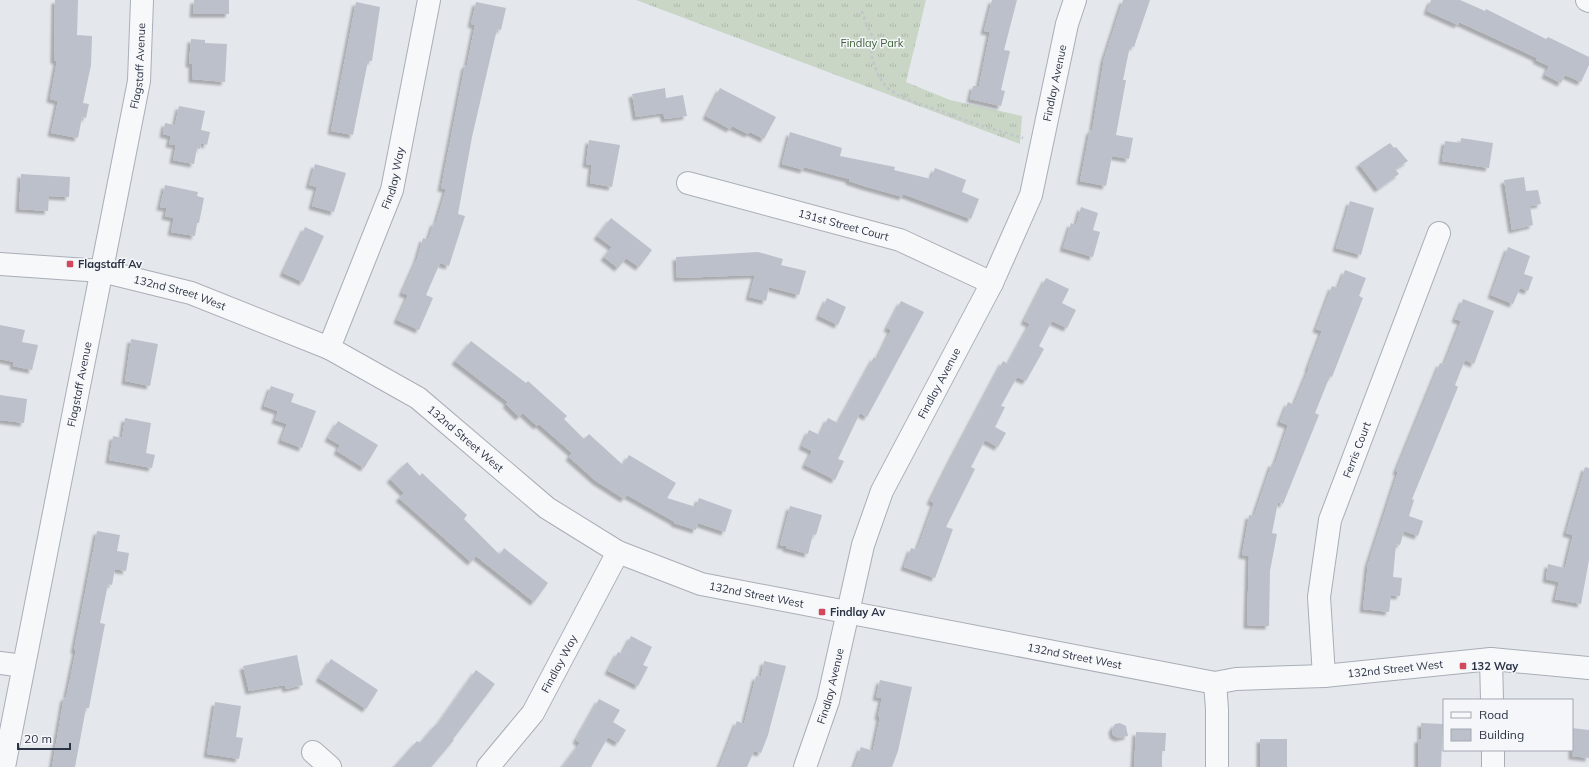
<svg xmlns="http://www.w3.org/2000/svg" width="1589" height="767" viewBox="0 0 1589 767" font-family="Mulish,sans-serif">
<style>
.grass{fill:url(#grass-tufts)}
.building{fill:#bbc0ca;filter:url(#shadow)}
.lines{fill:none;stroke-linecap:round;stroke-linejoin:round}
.minor-casing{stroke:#a9aeb7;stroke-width:24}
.path{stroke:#c2c5cb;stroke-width:2.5;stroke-dasharray:3 3;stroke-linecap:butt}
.minor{stroke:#f7f8fa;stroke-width:22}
.poi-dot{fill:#d1495b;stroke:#f4f6f9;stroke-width:1.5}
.labels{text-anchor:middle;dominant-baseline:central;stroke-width:3;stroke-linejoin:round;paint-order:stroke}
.park-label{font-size:11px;fill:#3f6138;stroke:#f4f6f9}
.street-label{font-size:11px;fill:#2b3445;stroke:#f4f6f9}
.poi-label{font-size:11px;font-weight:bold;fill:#2b3445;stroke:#f4f6f9;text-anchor:start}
</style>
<defs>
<pattern id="grass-tufts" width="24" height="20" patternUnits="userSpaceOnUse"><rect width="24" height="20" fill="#c9d6c5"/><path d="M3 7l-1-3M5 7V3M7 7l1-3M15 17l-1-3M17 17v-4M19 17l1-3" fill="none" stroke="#adb8ab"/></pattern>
<filter id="shadow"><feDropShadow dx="-3.5" dy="3.5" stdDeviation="1" flood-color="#0004"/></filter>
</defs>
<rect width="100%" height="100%" fill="#e4e7ec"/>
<!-- grass -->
<path class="grass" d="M636 0H926L906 82 950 100 1022 116 1020 144Z"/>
<!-- building -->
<path class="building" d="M55 0H78L77 35 92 36 91 65 83 103 89 104 86 118 82 117 78 138 51 133 58 101 50 99 57 61 54 60Z
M194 0H229V14H193Z
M992 0H1017L1004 50 1010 51 1001 90 1005 91 1001 106 970 99 973 86H979L990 32 984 31Z
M1123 0H1150L1134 47 1130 46 1123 80H1126L1116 135 1133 138 1129 159 1112 156 1106 186 1080 181 1090 130 1092 131 1104 59Z
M1431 0H1460L1485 11 1486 9 1546 39 1548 37 1589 57V65L1581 82 1565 75 1561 83 1545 75 1549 66 1536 60 1537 58 1459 22 1458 25 1427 11Z
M356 2 380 7 372 61H368L353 135 331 131Z
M476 2 506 8 501 30 497 29 472 137 458 214 465 216 449 266 440 263 426 295 433 298 419 330 397 320 408 295 402 293 417 259 423 238 428 240 434 222 436 223 446 189 441 188 465 65H467L475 25 471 24Z
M191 39 205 40V43L227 44 225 82 192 79V64H189Z
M665 88 666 98 683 95 687 116 665 119 663 113 636 117 632 94Z
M720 88 776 117 764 139 750 132 748 134 732 126 730 129 706 116Z
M179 106 205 111 201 130 210 132 207 145 201 143 200 149 197 148 194 164 173 160 176 145 169 144 171 136 163 134 165 123 175 125Z
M790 132 842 148 840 156 895 167 894 170 931 179 935 168 966 180 962 192 979 199 971 219 903 194V197L864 186 849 181V179L804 167V170L782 164Z
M1461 138 1493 143 1489 168 1442 161 1445 141 1461 143Z
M589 140 620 145 612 187 590 183 592 165 586 164Z
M1390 143 1394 148 1396 147 1408 161 1395 169 1399 174 1378 189 1359 164Z
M315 164 346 173 334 212 312 206 317 187 309 185Z
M21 174 70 177 69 197 49 196 48 211 19 209Z
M1524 177 1526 191 1538 190 1541 204 1530 206 1533 225 1512 230 1504 180Z
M165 185 198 192 197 196 204 198 199 223H197L195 236 171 232 174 218 165 216 167 208 160 207Z
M1350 201 1374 208 1361 255 1336 248Z
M1081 207 1098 213 1093 230 1100 232 1093 257 1063 248 1071 223 1076 225Z
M611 218 652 250 639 267 626 258 618 268 604 257 612 247 597 236Z
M305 227 324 236 303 282 283 273Z
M1508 247 1530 256 1524 274 1533 277 1528 291 1520 288 1513 304 1491 295Z
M758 252 783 259 781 265 806 271 799 295 769 287 766 301 749 297 755 275 677 278 676 257Z
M1345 270 1366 278 1359 296 1363 298 1332 377 1330 376 1315 413 1319 415 1283 504 1278 502 1272 533 1277 534 1270 571 1269 626 1247 625 1249 556 1242 555 1249 515 1254 516 1272 463 1275 464 1288 425 1280 422 1288 402 1294 405 1309 368H1308L1322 331 1316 329 1332 286 1338 288Z
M1046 278 1069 289 1062 303 1076 310 1067 328 1052 321 1039 346 1044 349 1026 381 1017 377 1001 406 1005 407 995 427 1006 433 998 447 985 440 971 467 975 469 946 527 953 529 935 578 904 567 911 548 917 550 934 503 930 501 952 457 1003 361 1008 364 1030 324 1024 321Z
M827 298 846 307 838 325 819 316Z
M1463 299 1494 311 1474 364 1465 360 1455 385 1458 387 1412 499 1414 500 1409 516 1423 521 1418 536 1404 531 1400 545 1396 544 1393 577 1402 578 1400 596 1391 595 1389 612 1363 609 1368 564 1398 472 1396 471 1440 363 1444 365 1461 321 1455 319Z
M901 301 924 312 867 417 860 413 838 459 844 461 835 480 805 465 812 451 802 446 809 430 820 435 828 418 838 423 874 357 877 359 891 330 887 328Z
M0 325 25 330 22 342 38 345 32 370 13 366 14 362 0 359Z
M131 339 158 344 150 386 125 381Z
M471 341 526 383 528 381 567 416 564 419 584 439 589 434 623 465 629 455 676 483 667 498 696 507 699 498 732 510 725 532 698 523 696 530 674 523 675 522 627 495 624 499 596 481 569 457 572 453 539 424 537 426 523 413 519 417 506 404 508 402 455 361Z
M271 386 294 394 291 402 316 411 302 448 281 440 287 424 275 420 278 411 264 406Z
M0 395 27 399 24 423 0 420Z
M125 418 151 423 146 453 155 455 152 468 109 460 113 436 122 438Z
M338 421 378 445 364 468 337 451 340 445 328 438Z
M407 462 420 476 422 473 467 515 464 519 500 555 504 548 548 583 534 602 476 556 471 562 399 498 404 493 390 479Z
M1585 467 1589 468V560L1581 604 1555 599 1559 582 1546 579 1548 564 1565 568 1573 535 1566 533Z
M790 506 822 515 816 535 813 534 808 554 786 548V546L780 545Z
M97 531 120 535 117 551 129 553 126 571 115 569 112 585 108 584 100 623 105 624 89 708H86L75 767H52L64 697 66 698 76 650H74Z
M631 636 652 647 643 665 648 667 638 686 608 671 618 652 622 654Z
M297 655 303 685 286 689 285 685 249 691 243 666Z
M331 659 378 690 366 709 319 678Z
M764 661 786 666 768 735 761 753 754 751 747 767H719L737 721 744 724 756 676 761 677Z
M476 670 495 684 453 739 454 740 431 767H394L417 741 420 743 436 724 437 725Z
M880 680 912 687 898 751 892 767H854L861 747 873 751 880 717 878 716 882 698 876 697Z
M599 699 620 710 613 722 626 730 618 743 608 737 591 767H562L580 743 576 740Z
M215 702 241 706 236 737 243 738 239 759 207 754Z
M1120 723 1126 726 1128 736 1118 738 1113 735 1112 729 1115 724Z
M1421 723 1443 724 1441 767H1418V739H1421Z
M1572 728 1589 730V758L1572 756Z
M1136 732 1166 733 1165 751H1162V767H1134Z
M1260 739H1287V767H1260Z"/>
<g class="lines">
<!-- minor casing -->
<g class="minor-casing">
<g id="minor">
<path d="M1587 0 1589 1"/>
<path id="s1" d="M688 183 900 240 992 283"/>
<path id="s2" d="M0 264 102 271 191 293 329 348 418 398 547 508 618 552 701 584 1215 683 1236 679 1324 676 1491 659 1589 668"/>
<path id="s3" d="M329 348 392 190 429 0"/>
<path d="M1491 659 1492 700"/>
<path d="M0 663 23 666"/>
<path id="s4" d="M1324 676 1319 597 1330 520 1439 233"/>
<path d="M1215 683 1217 709V767"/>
<path d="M1493 750V767"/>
<path d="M313 752 330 767"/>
<path id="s5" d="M4 767 139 81 142 0"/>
<path id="s6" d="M488 767 533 713 618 552"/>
<path id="s7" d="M805 767 828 701 863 545 882 491 992 283 1031 195 1067 24 1075 0"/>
</g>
</g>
<!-- path -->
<path class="path" d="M862 11 866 24 874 39 871 54 877 73 886 87 901 97 976 124 1023 138"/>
<!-- minor -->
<use href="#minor" class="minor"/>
</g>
<!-- markers -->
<g class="poi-dot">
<rect x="66" y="260" width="8" height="8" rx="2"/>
<rect x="818" y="608" width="8" height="8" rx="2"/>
<rect x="1459" y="662" width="8" height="8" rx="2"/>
</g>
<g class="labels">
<!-- park labels -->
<g class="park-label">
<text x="872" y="43">Findlay Park</text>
</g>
<!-- street labels -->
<g class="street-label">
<text stroke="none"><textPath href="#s5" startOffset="714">Flagstaff Avenue</textPath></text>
<text stroke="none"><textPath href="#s7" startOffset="733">Findlay Avenue</textPath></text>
<text stroke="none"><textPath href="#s3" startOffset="182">Findlay Way</textPath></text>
<text stroke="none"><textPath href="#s1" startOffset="161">131st Street Court</textPath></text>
<text stroke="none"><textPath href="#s2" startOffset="183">132nd Street West</textPath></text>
<text stroke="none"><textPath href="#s7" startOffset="409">Findlay Avenue</textPath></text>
<text stroke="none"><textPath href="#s5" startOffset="390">Flagstaff Avenue</textPath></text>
<text stroke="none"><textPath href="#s2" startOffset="507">132nd Street West</textPath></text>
<text stroke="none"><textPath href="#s4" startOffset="232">Ferris Court</textPath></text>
<text stroke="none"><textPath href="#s2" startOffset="843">132nd Street West</textPath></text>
<text stroke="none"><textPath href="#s2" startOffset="1167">132nd Street West</textPath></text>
<text stroke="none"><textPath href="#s6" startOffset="126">Findlay Way</textPath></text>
<text stroke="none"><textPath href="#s2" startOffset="1491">132nd Street West</textPath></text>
<text stroke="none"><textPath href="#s7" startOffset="85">Findlay Avenue</textPath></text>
</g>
<!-- poi labels -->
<g class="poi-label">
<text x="78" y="264">Flagstaff Av</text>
<text x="830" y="612">Findlay Av</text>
<text x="1471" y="666">132 Way</text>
</g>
</g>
<!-- legend -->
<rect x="1443" y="699" width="130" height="52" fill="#f4f6f9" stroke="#a4a8b1"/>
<rect x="1451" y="712" width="20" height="6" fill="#f7f8fa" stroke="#a4a8b1"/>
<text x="1479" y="719" font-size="12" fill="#2b3445">Road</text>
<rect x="1451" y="729" width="20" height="12" fill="#bbc0ca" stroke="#a4a8b1"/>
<text x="1479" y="739" font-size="12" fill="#2b3445">Building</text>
<!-- scale -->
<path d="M18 743v6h52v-6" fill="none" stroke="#2b3445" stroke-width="2"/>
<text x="24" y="743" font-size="12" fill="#2b3445" stroke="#f4f6f9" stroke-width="3" paint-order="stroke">20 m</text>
</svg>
